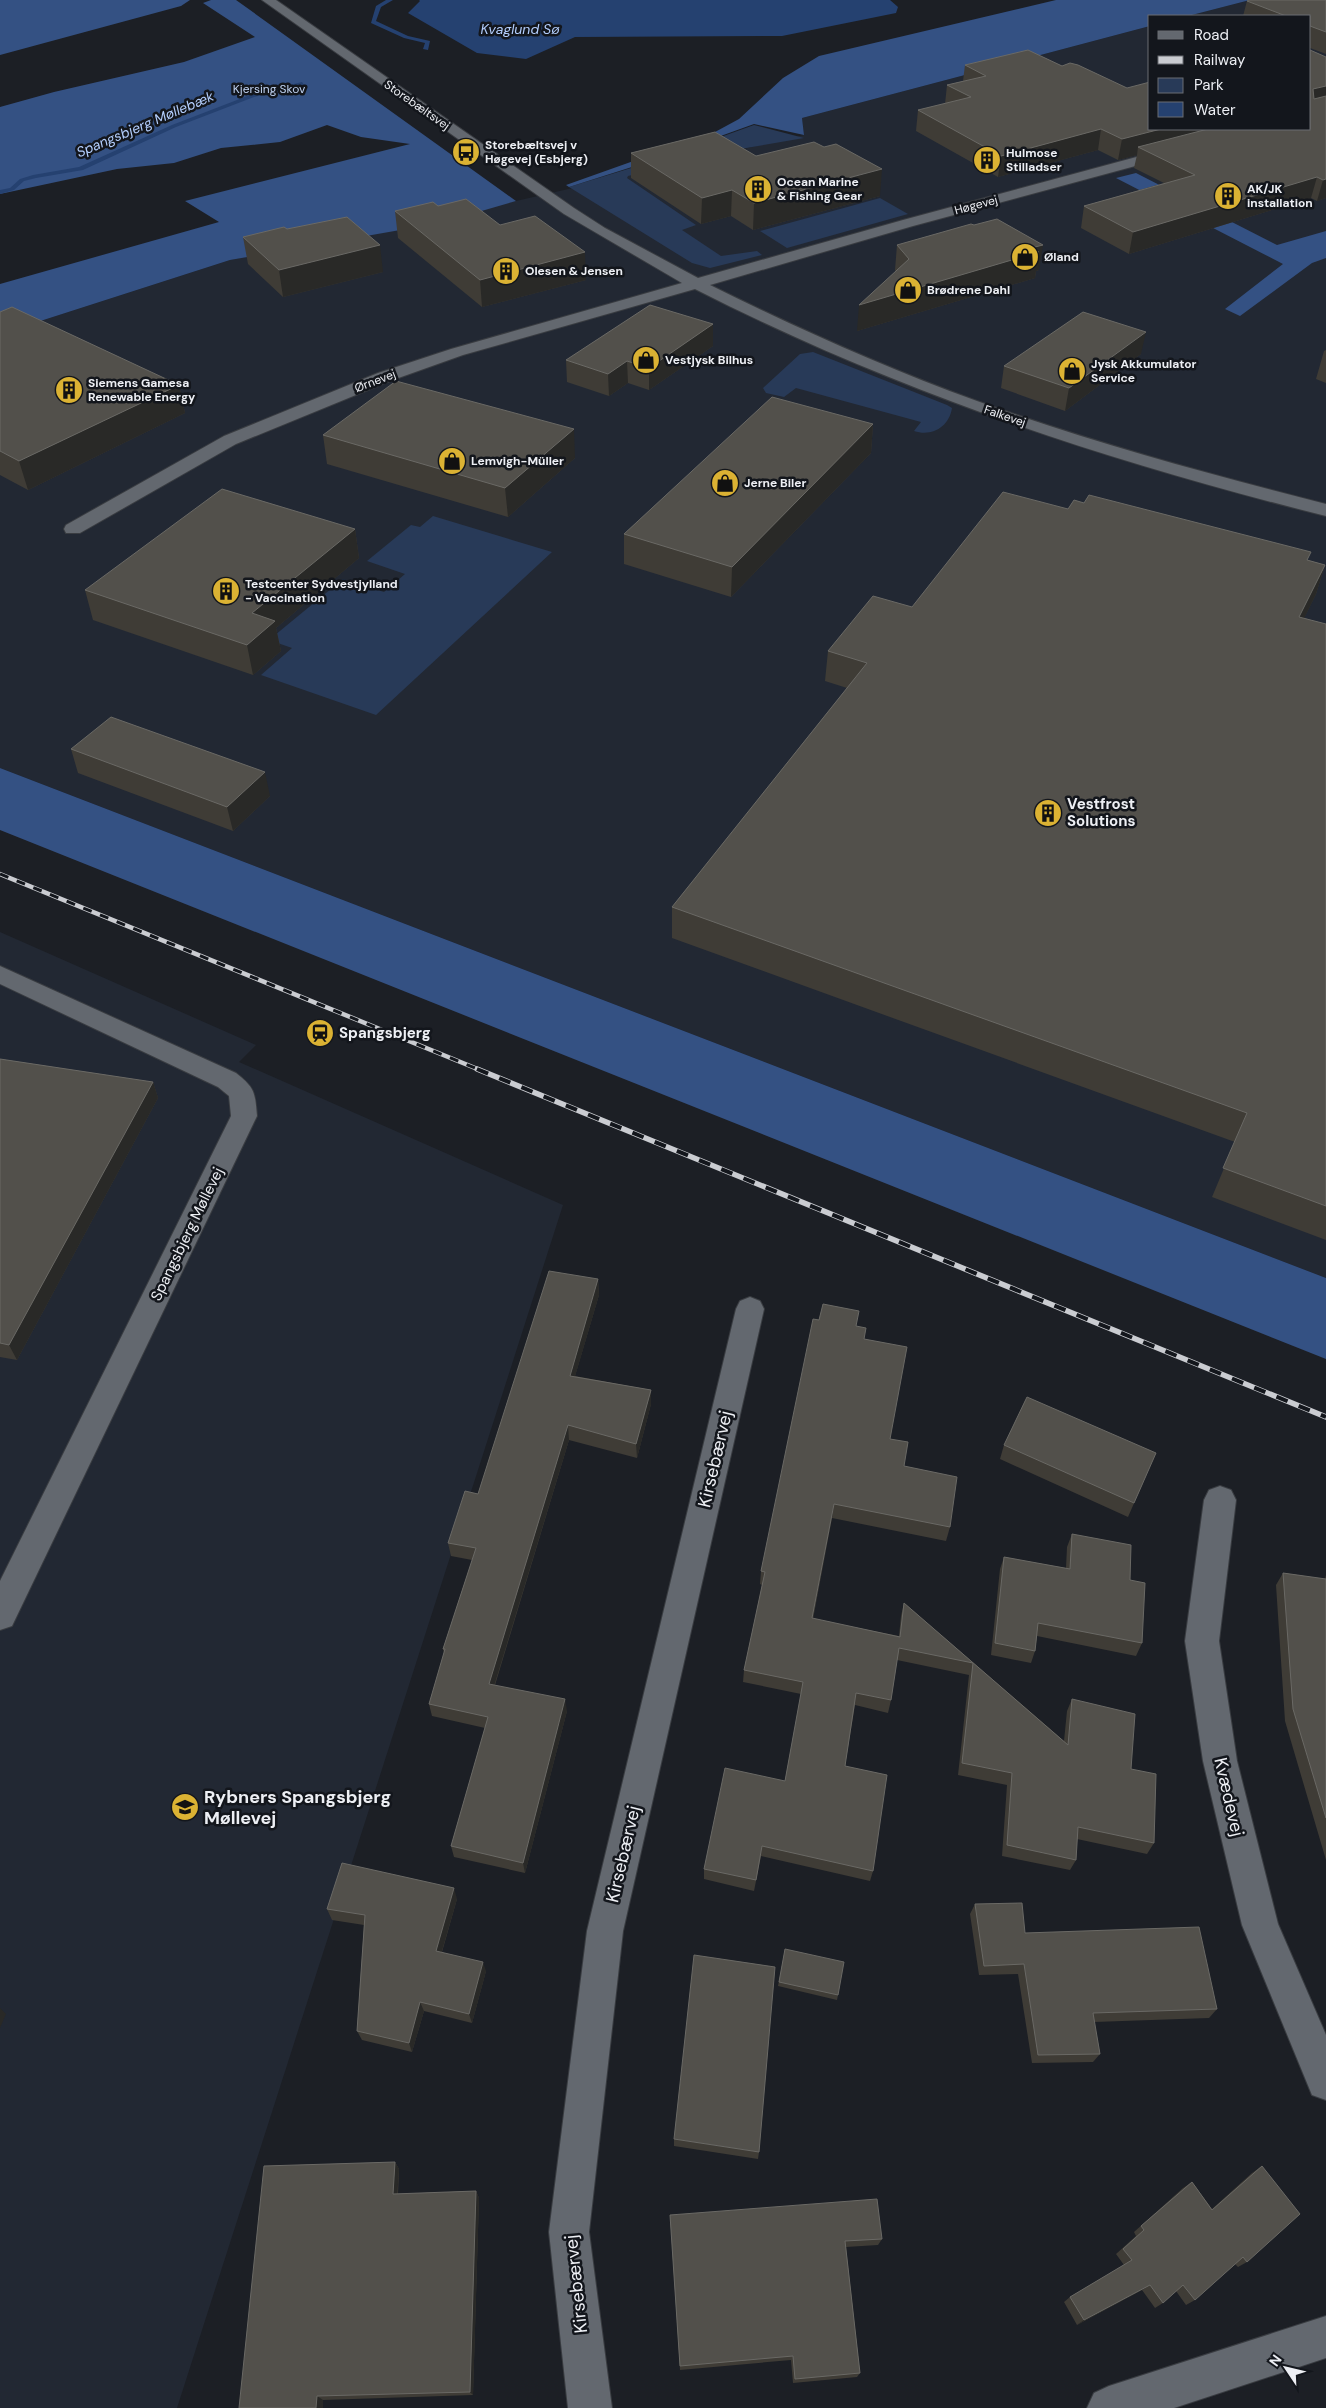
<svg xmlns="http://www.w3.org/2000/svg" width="1326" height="2408" viewBox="0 0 1326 2408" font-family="'DM Sans',sans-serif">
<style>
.built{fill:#222833}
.green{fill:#283a58}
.forest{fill:#345183}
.water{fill:#254170}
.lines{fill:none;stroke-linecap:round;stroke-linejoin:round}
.stream{fill:#254170;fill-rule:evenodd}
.minor-casing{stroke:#393c41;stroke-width:2}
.minor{fill:#63686f;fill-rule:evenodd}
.rail-far1-casing{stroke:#caccd1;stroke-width:4.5}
.rail-casing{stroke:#caccd1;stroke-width:5.5}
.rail-far1{stroke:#13161c;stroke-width:3;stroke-dasharray:9;stroke-linecap:butt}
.rail{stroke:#13161c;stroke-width:4;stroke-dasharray:12;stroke-linecap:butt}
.wall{fill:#3f3c36}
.shaded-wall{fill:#292927}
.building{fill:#52504b;stroke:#6a6965}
.labels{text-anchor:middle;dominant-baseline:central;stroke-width:5;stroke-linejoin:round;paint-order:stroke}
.far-park-label{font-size:12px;fill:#c0d3f2;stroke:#13161c}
.far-street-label{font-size:12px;fill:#edeff4;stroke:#13161c}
.far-poi-label{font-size:12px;font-weight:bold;fill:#edeff4;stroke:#13161c;text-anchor:start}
.far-water-label{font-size:14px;font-style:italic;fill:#b3cefd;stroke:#13161c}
.poi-label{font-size:15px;font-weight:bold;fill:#edeff4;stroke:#13161c;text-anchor:start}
.street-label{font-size:15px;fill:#edeff4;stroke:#13161c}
.near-street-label{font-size:18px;fill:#edeff4;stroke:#13161c}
.near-poi-label{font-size:18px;font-weight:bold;fill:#edeff4;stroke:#13161c;text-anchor:start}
</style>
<rect width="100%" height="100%" fill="#1c1f25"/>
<!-- built -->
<path class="built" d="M1250 0H1326V1278L0 768V334L230 260 516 201 804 135 802 118 1150 26V129H1310V16H1188Z
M0 932 256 1045 239 1062 563 1205 177 2408H0Z"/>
<!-- green -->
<path class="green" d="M754 125 804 138 729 151 628 176 627 178 696 225 682 230 721 256 757 251 762 255 710 268 692 263 569 187 654 161Z
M880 198 908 214 787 248 760 231Z
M813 352 947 405 952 408C949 427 932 437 914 431L921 422 796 388 784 397 766 393 763 388 800 354Z
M433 516 552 552 376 715 261 675 292 648 269 640 343 579 384 592 405 574 367 561 411 525 420 527Z"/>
<!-- forest -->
<path class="forest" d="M0 0H190L181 6 0 55Z
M211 0H236L516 201 440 223 230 260 0 334V284L219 222 185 201 410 144 361 137 327 125 280 142 221 148 174 163 117 169 0 194V107L54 92 184 62 255 37 203 3Z
M1056 0H1250L1188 16H1150V26L802 118 804 135 754 124 654 160 569 187 566 185 715 132 739 119 783 78 819 56Z
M1136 173 1277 245 1326 231V258L1312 263 1240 316 1225 309 1283 264 1116 178Z
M0 768 1326 1278V1359L0 830Z"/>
<!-- water -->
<path class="water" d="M419 0H890L898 7 896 13 782 36 575 37 526 59 477 53 408 13 420 1Z"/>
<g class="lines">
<!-- stream -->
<path class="stream" d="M386 0H393L381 7 376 21 408 36 430 41 428 50 423 49 425 43 404 38 371 23 376 6Z
M302 82 304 85 254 97 176 127 83 170 36 178 24 181 14 190 0 194V190L10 188 20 179 33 175 79 167 172 125 250 95Z"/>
<!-- minor casing -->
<g class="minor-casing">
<path id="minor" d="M262 0H276L574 208 605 228 698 278 903 220 1166 149H1176L1178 152 1176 155 913 226 710 285C797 328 886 368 977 401 1091 442 1209 474 1326 504V516C1106 461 897 392 695 289L463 355 390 381 236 444 80 533H66L64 529 66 525 224 436 378 373 451 349 682 283 564 214Z
M0 966 236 1073C255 1088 255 1092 257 1116L12 1626 0 1630V1581L231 1116 229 1096 218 1087 0 984Z
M750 1297 760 1301 764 1309 623 1931 589 2232 612 2408H568L549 2232 587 1931 736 1309 740 1301Z
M1220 1486 1231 1490 1236 1500 1219 1641 1237 1761 1278 1924 1326 2035V2100L1312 2095 1242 1925 1203 1761 1185 1641 1204 1500 1209 1490Z
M1326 2316V2358L1174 2408H1087L1094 2393 1109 2386Z"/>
</g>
<!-- minor -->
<use href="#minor" class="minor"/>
<!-- rail-far1 casing -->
<g class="rail-far1-casing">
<path id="rail-far1" d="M0 874 480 1070"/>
</g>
<!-- rail casing -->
<g class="rail-casing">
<path id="rail" d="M477 1069 1326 1417"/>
</g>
<!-- rail-far1 -->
<use href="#rail-far1" class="rail-far1"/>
<!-- rail -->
<use href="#rail" class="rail"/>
</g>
<!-- wall -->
<path class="wall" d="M1326 0V54L1310 48V16H1243L1247 1Z
M1326 57V198L1317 201 1311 198 1129 254 1081 228 1084 206 1164 183 1134 168 1137 155 1118 160 1098 150 998 177 916 131 918 110 945 104 947 85 963 81 965 65 1150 129H1310Z
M631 153 756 156 880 196 753 230 731 216 701 224 631 178Z
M438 206 586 280 482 307 398 238 395 211Z
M287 229 383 272 283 297 248 264 243 237Z
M897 245 1039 270 1036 271 1035 278 857 331 896 272 895 270Z
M0 312 179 385 185 413 28 490 0 475Z
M713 324V346L649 390 628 383 609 396 567 382 566 360Z
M1326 350V383L1316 379 1324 351Z
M1141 354 1065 411 1001 388 1004 366Z
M873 424 871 453 731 597 624 564V534Z
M323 435 575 458 508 517 327 464Z
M1068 509 1308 560 1325 565 1316 594 1304 618 1326 624V1240L1212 1197 1235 1142 672 938V907L847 688 825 681 828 651 912 607Z
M355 529 359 558 276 628 281 651 253 675 93 620 85 590Z
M71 749 270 796 233 831 78 773Z
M0 1059 153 1082 158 1098 17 1360 0 1357Z
M598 1279 599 1295 575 1376 651 1390V1404L637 1458 569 1440 495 1685 567 1711 525 1873 454 1857 451 1846 485 1728 432 1716 429 1704 444 1653 443 1649 472 1560 451 1556 448 1543 478 1494Z
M857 1326 864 1339 890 1439 904 1466 950 1527 946 1541 832 1518 813 1619 899 1636 901 1616 904 1603 1064 1741 1067 1711 1072 1699 1131 1769 1154 1843 1147 1854 1077 1839 1076 1860 1070 1870 1002 1856 1007 1785 958 1775 969 1675 897 1660 891 1700 888 1713 855 1705 845 1766 873 1871 870 1881 761 1856 754 1891 704 1879V1869L785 1781 801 1694 743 1682 744 1670 762 1585 760 1584 761 1571Z
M1004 1445 1156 1453 1128 1517 1000 1459Z
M1072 1534 1130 1580 1142 1643 1136 1656 1037 1636 1035 1651 1031 1663 991 1655 1000 1569 1004 1557 1066 1568 1067 1547Z
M1283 1573 1325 1579 1326 1575V1860L1285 1721 1276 1585Z
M457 1899 442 1952 486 1971 472 2023 424 2011 412 2052 362 2040 357 2031 364 1925 332 1920 327 1909Z
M975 1904 1025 1933 1217 2009 1209 2018 1094 2022 1100 2054 1093 2062 1032 2063 1018 1974 979 1975 970 1914Z
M785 1949 838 1995 837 2000 778 1986Z
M674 2139 759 2152 758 2159 674 2146Z
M395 2162 399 2169 398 2194 476 2191 479 2198 473 2395 323 2400 239 2408Z
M1262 2166 1247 2262 1238 2267 1235 2264 1195 2300 1186 2305 1176 2291 1163 2303 1155 2308 1142 2290 1077 2325 1064 2302 1070 2297 1124 2265 1116 2254 1136 2236 1134 2232 1183 2188 1192 2182 1212 2209 1252 2173Z
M670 2215 882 2239 878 2245 846 2247 860 2373 857 2377 793 2383 791 2360 680 2370Z"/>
<!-- shaded-wall -->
<path class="shaded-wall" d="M1326 86V105L1310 110 1313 89Z
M1101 129 1098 150 998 177 1001 156Z
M1161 129H1236L1138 147 1137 155 1118 160 1122 139Z
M882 169 880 196 753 230 754 203Z
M1317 177 1311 198 1129 254 1133 232Z
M1326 179V198L1317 201 1323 180Z
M732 190 731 216 701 224 702 198Z
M380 245 383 272 283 297 279 270Z
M1043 245 1039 270 1036 271 1035 278 857 331 859 305Z
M585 252 586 280 482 307 480 280Z
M713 324V346L649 390V368Z
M1146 332 1141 354 1065 411 1069 388Z
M627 361 628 383 609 396 608 374Z
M179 385 185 413 28 490 19 461Z
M873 424 871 453 731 597 732 567Z
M574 429 575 458 508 517 505 488Z
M355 529 359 558 276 628 281 651 253 675 247 645 252 613Z
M1325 565 1316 594 1290 647 1299 617Z
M265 772 270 796 233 831 227 807Z
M153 1082 158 1098 17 1360 9 1345Z
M598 1279 599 1295 571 1390 570 1376Z
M651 1390V1404L637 1458 636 1444Z
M568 1425 569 1440 491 1696 489 1684Z
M834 1504 832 1518 810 1631 812 1618Z
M565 1699 567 1711 525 1873 523 1863Z
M454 1888 457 1899 439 1961 436 1951Z
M483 1962 486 1971 472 2023 469 2014Z
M420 2002 424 2011 412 2052 409 2043Z
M0 2008 6 2014 0 2028Z
M395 2162 399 2169 397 2200 393 2194Z
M476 2191 479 2198 473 2395 470 2392Z
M1150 2285 1142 2290 1077 2325 1084 2320Z
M317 2396 323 2400V2408H316Z"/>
<!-- building -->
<path class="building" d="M1249 0H1326V32L1310 26V16H1286L1247 1Z
M1028 50 1062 66 1070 63 1078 65 1127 88 1150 82V129H1161L1122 139 1101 129 1001 156 918 110 971 97 947 85 986 76 965 65Z
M1310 50 1326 57V86L1313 89 1314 99 1326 96V179L1323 180 1317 177 1133 232 1084 206 1195 175 1138 147 1208 129H1310Z
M715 132 756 156 814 142 824 147 836 144 882 169 754 203 732 190 702 198 631 153Z
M466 199 500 225 535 216 585 252 480 280 395 211 433 202 438 206Z
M347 217 380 245 279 270 243 237 284 227 287 229Z
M997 219 1043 245 1031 248 1039 252 859 305 909 259 897 245 971 224 974 225Z
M650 305 713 324 649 368 627 361 608 374 566 360Z
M12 307 179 385 19 461 0 451V312Z
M1083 312 1146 332 1069 388 1004 366Z
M396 381 574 429 505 488 323 435Z
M772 397 873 424 732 567 624 534Z
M222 489 355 529 252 613 275 621 247 645 85 590Z
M1003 492 1068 509 1074 500 1084 503 1089 495 1311 552 1307 560 1325 565 1299 617 1326 624V1206L1223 1168 1247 1113 672 907 867 663 828 651 873 596 912 607Z
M111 717 265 772 227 807 71 749Z
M0 1059 153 1082 9 1345 0 1343Z
M549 1271 598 1279 570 1376 651 1390 636 1444 568 1425 489 1684 565 1699 523 1863 451 1846 488 1717 429 1704 445 1649H443L476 1548 448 1543 465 1491 478 1494Z
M823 1304 859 1311 856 1326 866 1328 864 1339 907 1347 890 1439 908 1442 904 1466 957 1477 950 1527 834 1504 812 1618 900 1637 904 1603 1068 1745 1072 1699 1135 1714 1131 1769 1156 1774 1154 1843 1078 1827 1076 1860 1007 1845 1012 1773 962 1763 973 1663 899 1648 891 1700 856 1693 845 1766 887 1775 873 1871 762 1846 756 1880 704 1869 725 1768 785 1781 803 1682 744 1670 765 1572 761 1571 813 1319 819 1320Z
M1027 1397 1156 1453 1134 1503 1004 1445Z
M1072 1534 1131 1545 1130 1580 1145 1583 1142 1643 1038 1623 1035 1651 995 1643 1004 1557 1070 1569Z
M1283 1573 1326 1579V1818L1293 1709Z
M342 1863 454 1888 436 1951 483 1962 469 2014 420 2002 409 2043 357 2031 365 1915 327 1909Z
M1022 1903 1025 1933 1199 1927 1217 2009 1093 2013 1100 2054 1038 2055 1024 1964 984 1966 975 1904Z
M785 1949 844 1962 838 1995 779 1982Z
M694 1955 775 1967 759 2152 674 2139Z
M395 2162 393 2194 476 2191 470 2392 317 2396 316 2408H239L264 2166Z
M1262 2166 1300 2214 1247 2262 1243 2257 1195 2300 1183 2285 1163 2303 1150 2285 1084 2320 1070 2297 1132 2260 1123 2249 1144 2230 1141 2226 1192 2182 1212 2210Z
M877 2199 882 2239 845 2241 860 2373 795 2379 793 2356 680 2366 670 2215Z"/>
<!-- icons -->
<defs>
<g id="bus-disc" transform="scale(1.4375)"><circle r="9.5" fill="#dbb233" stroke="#13161c"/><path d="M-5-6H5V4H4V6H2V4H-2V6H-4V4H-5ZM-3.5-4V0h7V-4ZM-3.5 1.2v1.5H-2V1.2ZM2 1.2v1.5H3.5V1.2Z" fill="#111"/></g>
<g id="building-disc" transform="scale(1.4375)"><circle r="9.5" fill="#dbb233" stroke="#13161c"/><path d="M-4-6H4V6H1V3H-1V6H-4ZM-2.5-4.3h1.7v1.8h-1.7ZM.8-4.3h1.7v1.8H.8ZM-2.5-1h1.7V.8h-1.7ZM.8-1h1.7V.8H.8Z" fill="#111"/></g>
<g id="shop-disc" transform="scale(1.4375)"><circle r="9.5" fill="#dbb233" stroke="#13161c"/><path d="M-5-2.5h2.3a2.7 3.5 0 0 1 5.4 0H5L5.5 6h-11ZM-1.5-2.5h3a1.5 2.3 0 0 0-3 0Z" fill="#111"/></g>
<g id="station-disc" transform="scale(1.4375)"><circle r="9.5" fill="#dbb233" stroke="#13161c"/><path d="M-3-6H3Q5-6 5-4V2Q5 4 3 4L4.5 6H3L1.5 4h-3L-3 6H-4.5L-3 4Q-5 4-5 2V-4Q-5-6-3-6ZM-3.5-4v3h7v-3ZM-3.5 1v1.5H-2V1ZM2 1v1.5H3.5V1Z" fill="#111"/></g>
<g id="school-disc" transform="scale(1.4375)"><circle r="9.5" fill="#dbb233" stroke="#13161c"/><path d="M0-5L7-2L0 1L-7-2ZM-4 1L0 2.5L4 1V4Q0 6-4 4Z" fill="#111"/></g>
</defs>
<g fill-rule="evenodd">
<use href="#bus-disc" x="466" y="152"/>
<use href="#building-disc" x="987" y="160"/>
<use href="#building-disc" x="758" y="189"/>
<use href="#building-disc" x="1228" y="196"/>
<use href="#shop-disc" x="1025" y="257"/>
<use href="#building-disc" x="506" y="271"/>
<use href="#shop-disc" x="908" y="290"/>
<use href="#shop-disc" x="646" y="360"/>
<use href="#shop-disc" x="1072" y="371"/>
<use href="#building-disc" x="69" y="390"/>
<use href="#shop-disc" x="452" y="461"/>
<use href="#shop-disc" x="725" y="483"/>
<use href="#building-disc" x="226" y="591"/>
<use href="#building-disc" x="1048" y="813"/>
<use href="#station-disc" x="320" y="1033"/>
<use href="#school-disc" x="185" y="1807"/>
</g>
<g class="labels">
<!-- far-park labels -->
<g class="far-park-label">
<text x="269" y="89">Kjersing Skov</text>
</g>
<!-- far-street labels -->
<g class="far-street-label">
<text transform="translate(417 105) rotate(35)">Storebæltsvej</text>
<text transform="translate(976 205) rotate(-15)">Høgevej</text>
<text transform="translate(375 381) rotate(-21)">Ørnevej</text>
<text transform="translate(1005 416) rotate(19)">Falkevej</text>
</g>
<!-- far-poi labels -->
<g class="far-poi-label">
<text x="485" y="145">Storebæltsvej v<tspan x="485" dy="14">Høgevej (Esbjerg)</tspan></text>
<text x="1006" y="153">Hulmose<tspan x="1006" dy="14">Stilladser</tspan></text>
<text x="777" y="182">Ocean Marine<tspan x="777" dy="14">&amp; Fishing Gear</tspan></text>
<text x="1247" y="189">AK/JK<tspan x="1247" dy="14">installation</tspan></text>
<text x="1044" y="257">Øland</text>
<text x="525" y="271">Olesen &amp; Jensen</text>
<text x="927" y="290">Brødrene Dahl</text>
<text x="665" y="360">Vestjysk Bilhus</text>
<text x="1091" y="364">Jysk Akkumulator<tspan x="1091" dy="14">Service</tspan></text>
<text x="88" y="383">Siemens Gamesa<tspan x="88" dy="14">Renewable Energy</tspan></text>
<text x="471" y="461">Lemvigh-Müller</text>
<text x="744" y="483">Jerne Biler</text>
<text x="245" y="584">Testcenter Sydvestjylland<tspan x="245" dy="14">- Vaccination</tspan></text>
</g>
<!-- far-water labels -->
<g class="far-water-label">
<text x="520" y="29">Kvaglund Sø</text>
<text transform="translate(145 124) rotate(-23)">Spangsbjerg Møllebæk</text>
</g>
<!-- poi labels -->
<g class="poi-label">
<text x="1067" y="804">Vestfrost<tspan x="1067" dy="17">Solutions</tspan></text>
<text x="339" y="1033">Spangsbjerg</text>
</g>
<!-- street labels -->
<g class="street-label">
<text transform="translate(187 1234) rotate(-64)">Spangsbjerg Møllevej</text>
</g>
<!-- near-street labels -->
<g class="near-street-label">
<text transform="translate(715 1459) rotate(-77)">Kirsebærvej</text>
<text transform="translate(1229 1797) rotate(77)">Kvædevej</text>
<text transform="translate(623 1854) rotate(-77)">Kirsebærvej</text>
<text transform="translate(576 2284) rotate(-96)">Kirsebærvej</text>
</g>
<!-- near-poi labels -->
<g class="near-poi-label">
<text x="204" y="1797">Rybners Spangsbjerg<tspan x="204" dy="21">Møllevej</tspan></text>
</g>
</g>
<!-- legend -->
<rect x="1148" y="15" width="162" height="115" fill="#13161c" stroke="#6a6d72"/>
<rect x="1158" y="31" width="25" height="8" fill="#63686f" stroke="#6a6d72"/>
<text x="1194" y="40" font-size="15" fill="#edeff4">Road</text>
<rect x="1158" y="56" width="25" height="8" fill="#caccd1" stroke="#6a6d72"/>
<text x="1194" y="65" font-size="15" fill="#edeff4">Railway</text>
<rect x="1158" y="78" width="25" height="15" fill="#283a58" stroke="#6a6d72"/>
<text x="1194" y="90" font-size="15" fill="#edeff4">Park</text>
<rect x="1158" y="102" width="25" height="15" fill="#254170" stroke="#6a6d72"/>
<text x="1194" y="115" font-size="15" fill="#edeff4">Water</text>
<!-- north arrow -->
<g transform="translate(1286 2368) rotate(305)" stroke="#13161c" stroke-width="4" paint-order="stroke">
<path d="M0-4L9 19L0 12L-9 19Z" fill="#edeff4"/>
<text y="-8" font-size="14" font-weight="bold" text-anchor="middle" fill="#edeff4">N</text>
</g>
</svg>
